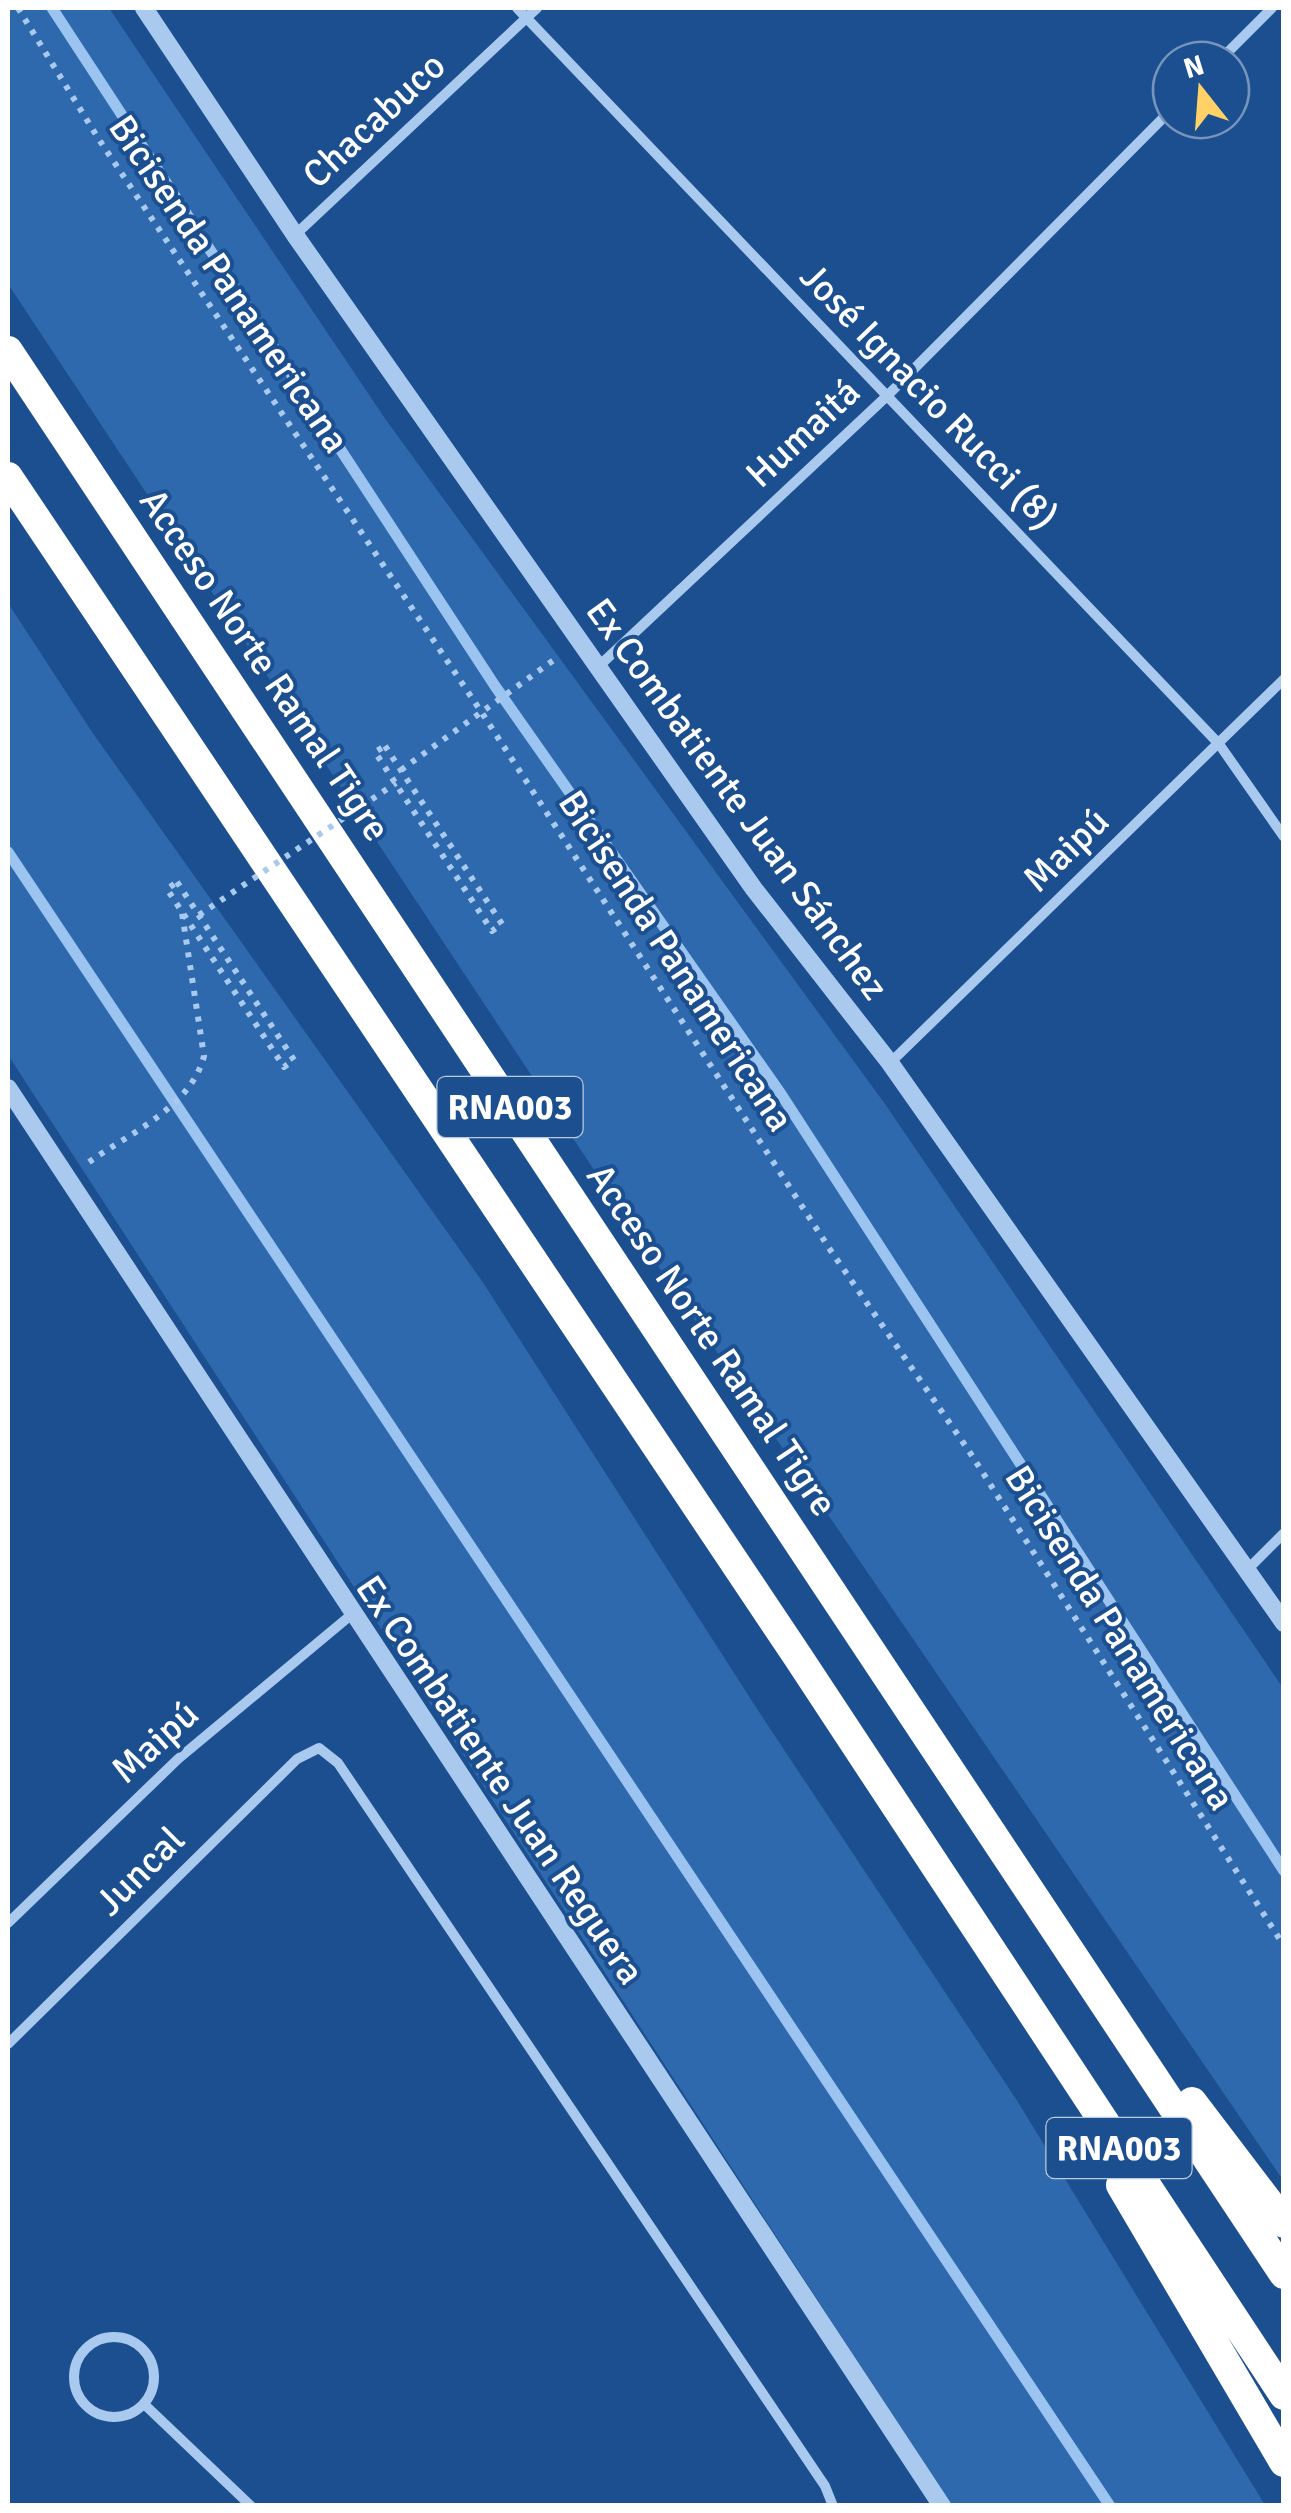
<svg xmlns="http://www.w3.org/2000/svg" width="1291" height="2513" viewBox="0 0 1291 2513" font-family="Signika,sans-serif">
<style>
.grass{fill:#2e69ad}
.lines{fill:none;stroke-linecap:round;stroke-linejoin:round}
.stream{stroke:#9cc4f0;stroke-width:11}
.path{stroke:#a9c9ee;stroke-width:6;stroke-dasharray:5 8;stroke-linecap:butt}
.minor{stroke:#a9c9ee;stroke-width:10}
.tertiary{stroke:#a9c9ee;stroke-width:18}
.motorway{stroke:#fff;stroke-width:30}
.path-bridge{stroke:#a9c9ee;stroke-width:6;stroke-dasharray:5 8;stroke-linecap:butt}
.labels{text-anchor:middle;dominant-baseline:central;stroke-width:8;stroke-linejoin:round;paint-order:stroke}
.shield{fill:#1b4f8f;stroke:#bbcadd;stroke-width:2.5}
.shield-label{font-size:35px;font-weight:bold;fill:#fff}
.street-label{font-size:38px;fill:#fff;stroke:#1b4f8f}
</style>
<rect width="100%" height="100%" fill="#1b4f8f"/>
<!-- grass -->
<path class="grass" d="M8 8H109L386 420 885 1104 1283 1688V2180L645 1247 8 284Z
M8 603 92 732 482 1281 763 1718 1016 2099 1265 2505H951L8 1055Z"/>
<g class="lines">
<!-- stream -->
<path class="stream" d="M52 8 495 686 781 1094 1284 1871
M8 852 1110 2506"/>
<!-- path -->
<path class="path" d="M18 8 98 138 482 713 831 1251 969 1451 1284 1946
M385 746 502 924 492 931 375 752Z
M401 770 558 657
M177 882 294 1060 284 1067 167 889Z
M89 1162C130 1133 191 1107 204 1056L182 913"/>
<!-- minor -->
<path class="minor" d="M517 8 1219 744 1284 837
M1220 60 1272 8
M295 235 537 8
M598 667 888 395 1171 110
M890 1063 1284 679
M1248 1569 1284 1533
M8 1923 178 1759 351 1615
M8 2044 297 1759 319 1748 338 1763 825 2486 833 2506
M74 2377a40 40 0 1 1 80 0a40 40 0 1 1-80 0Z
M144 2404 251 2506"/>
<!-- tertiary -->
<path class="tertiary" d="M144 8 295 235 598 667 754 889 890 1063 1284 1623
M8 1088 942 2506"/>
<!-- motorway -->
<path class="motorway" d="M8 351 1284 2274
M8 477 798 1657 1284 2395
M1192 2102 1284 2223
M1121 2185 1284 2462"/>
<!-- path-bridge -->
<path class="path-bridge" d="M199 915 396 783"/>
</g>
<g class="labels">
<!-- shield labels -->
<g class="shield">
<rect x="437.5" y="1077" width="145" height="60" rx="8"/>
<rect x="1046.5" y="2118" width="145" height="60" rx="8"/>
</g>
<g class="shield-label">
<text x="510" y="1107">RNA003</text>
<text x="1119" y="2148">RNA003</text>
</g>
<!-- street labels -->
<g class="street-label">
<text transform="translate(374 120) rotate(-43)">Chacabuco</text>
<text transform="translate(229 284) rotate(56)">Bicisenda Panamericana</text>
<text transform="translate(929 396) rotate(46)">José Ignacio Rucci (8)</text>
<text transform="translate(803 433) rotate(-43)">Humaitá</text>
<text transform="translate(265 665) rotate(56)">Acceso Norte Ramal Tigre</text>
<text transform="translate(737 799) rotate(54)">Ex Combatiente Juan Sánchez</text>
<text transform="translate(1066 850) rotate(-44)">Maipú</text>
<text transform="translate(676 961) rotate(57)">Bicisenda Panamericana</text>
<text transform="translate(712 1340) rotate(56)">Acceso Norte Ramal Tigre</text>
<text transform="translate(1120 1638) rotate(58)">Bicisenda Panamericana</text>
<text transform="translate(155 1742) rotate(-42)">Maipú</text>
<text transform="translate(500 1780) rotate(56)">Ex Combatiente Juan Reguera</text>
<text transform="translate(140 1871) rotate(-45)">Juncal</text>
</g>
</g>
<!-- border -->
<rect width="1291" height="2513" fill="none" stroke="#ffffff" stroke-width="20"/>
<!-- north arrow -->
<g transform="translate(1201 90) rotate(343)"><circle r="48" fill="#1b4f8f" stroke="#7695bc" stroke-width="2.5"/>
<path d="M0-8L18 38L0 25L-18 38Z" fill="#ffd166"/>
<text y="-15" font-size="28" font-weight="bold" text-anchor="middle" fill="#ffffff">N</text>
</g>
</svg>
